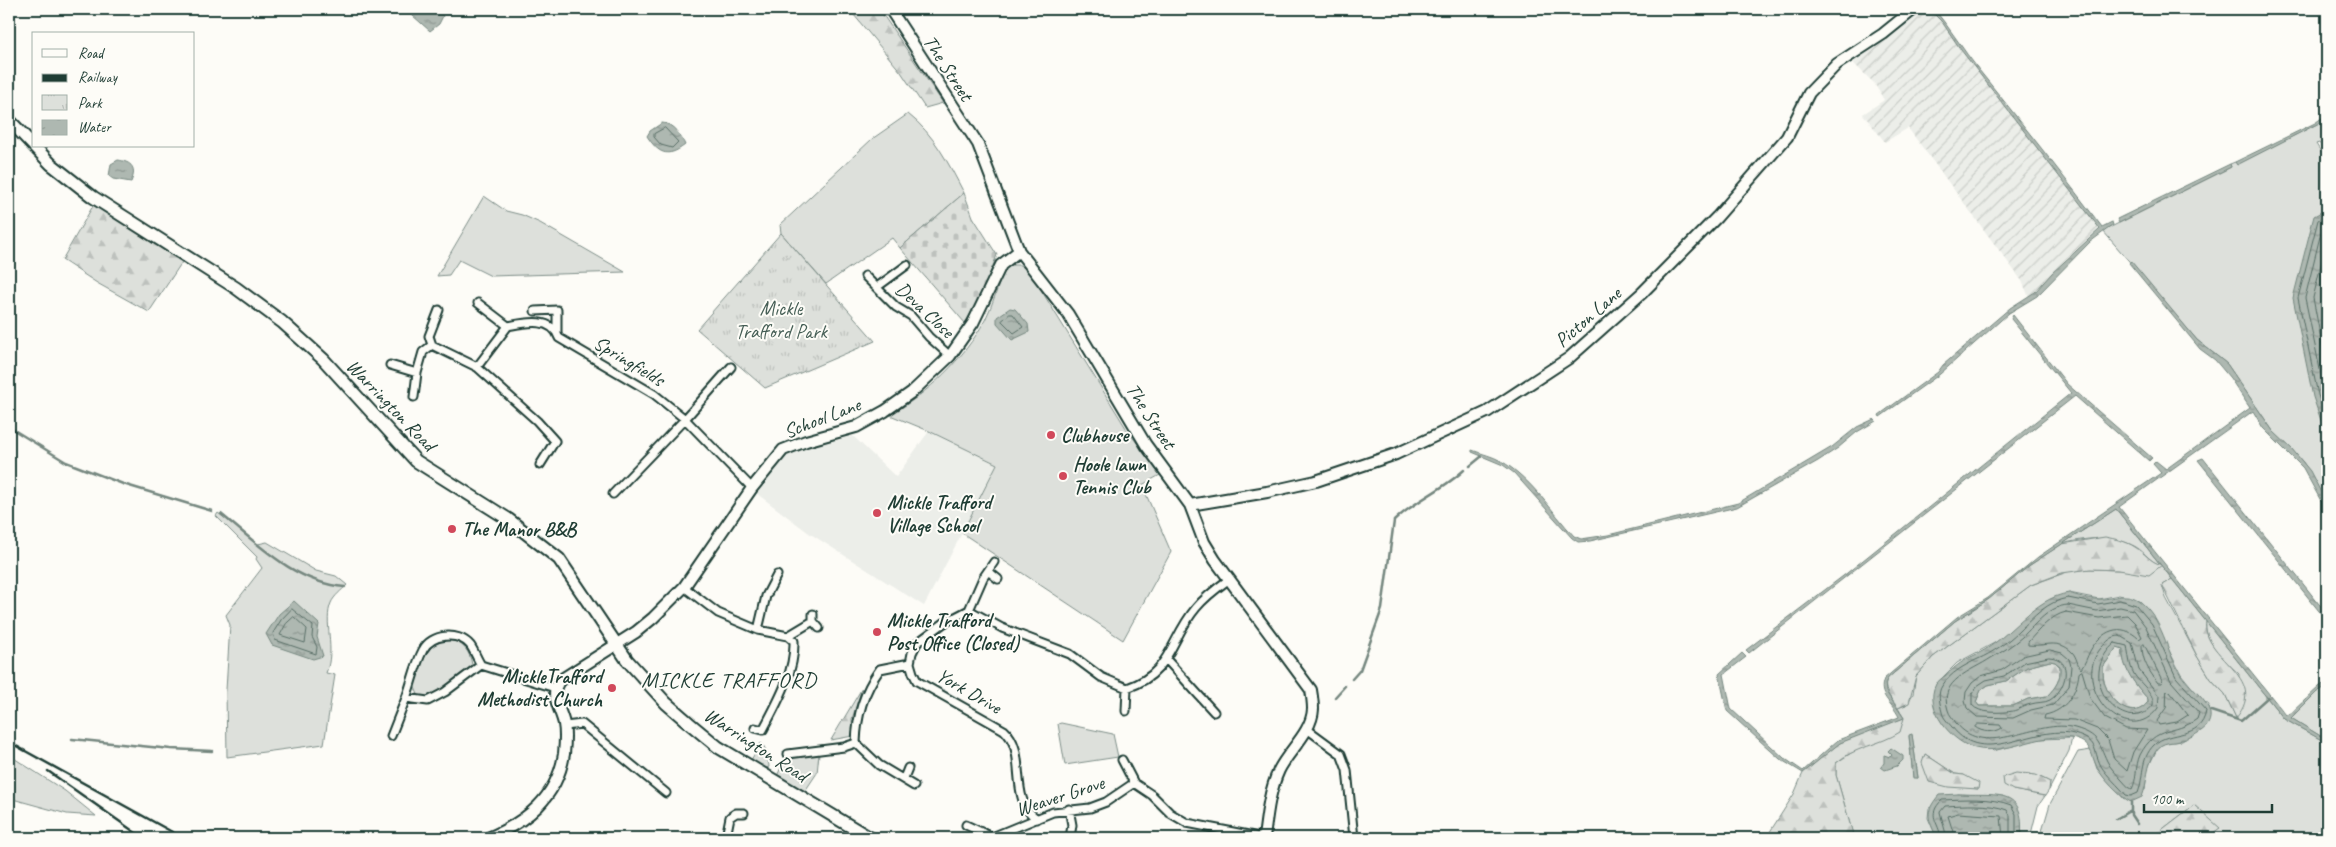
<svg xmlns="http://www.w3.org/2000/svg" width="2336" height="847" viewBox="0 0 2336 847" font-family="Caveat,sans-serif">
<style>
.built{fill:#eceee9}
.industrial{fill:url(#industrial-furrows)}
.green{fill:#dde0db;stroke:#7e8e88;fill-rule:evenodd}
.forest{fill:url(#forest-firs);stroke:#7e8e88}
.cemetery{fill:url(#cemetery-stones);stroke:#7e8e88}
.park{fill:url(#park-tufts);stroke:#7e8e88}
.water{fill:url(#water-ripples);stroke:#75877f;fill-rule:evenodd}
.lines{fill:none;stroke-linecap:round;stroke-linejoin:round}
.shore{stroke:#586e66;stroke-width:1}
.stream{stroke:#75877f;stroke-width:2.5}
.street-casing{stroke:#1f3d34;stroke-width:11}
.secondary-casing{stroke:#1f3d34;stroke-width:14}
.primary-casing{stroke:#1f3d34;stroke-width:15}
.street{stroke:#fdfcf7;stroke-width:7}
.secondary{stroke:#fdfcf7;stroke-width:10}
.primary{stroke:#fdfcf7;stroke-width:11}
.rail{stroke:#1f3d34;stroke-width:2.5}
.poi-dot{fill:#d1495b;stroke:#fdfcf7;stroke-width:2}
.labels{text-anchor:middle;dominant-baseline:central;stroke-width:4;stroke-linejoin:round;paint-order:stroke}
.street-label{font-size:20px;fill:#1f3d34;stroke:#fdfcf7}
.park-label{font-size:20px;fill:#455e55;stroke:#fdfcf7}
.poi-label{font-size:20px;font-weight:bold;fill:#1f3d34;stroke:#fdfcf7;text-anchor:start}
.quarter-label{font-size:22px;letter-spacing:1px;fill:#1f3d34;stroke:#fdfcf7}
</style>
<defs>
<pattern id="industrial-furrows" width="10" height="10" patternUnits="userSpaceOnUse" patternTransform="scale(1.25)"><rect width="10" height="10" fill="#eceee9"/><path d="M-1 1l2-2M0 10L10 0M9 11l2-2" fill="none" stroke="#cacdc8"/></pattern>
<pattern id="forest-firs" width="22" height="20" patternUnits="userSpaceOnUse" patternTransform="scale(1.25)"><rect width="22" height="20" fill="#dde0db"/><path d="M5 1l3.5 6h-7zM16 11l3.5 6h-7z" fill="#bdc1bd"/></pattern>
<pattern id="cemetery-stones" width="16" height="16" patternUnits="userSpaceOnUse" patternTransform="scale(1.25)"><rect width="16" height="16" fill="#dde0db"/><path d="M2 7V4a2 2 0 0 1 4 0v3zM10 15v-3a2 2 0 0 1 4 0v3z" fill="#bdc1bd"/></pattern>
<pattern id="park-tufts" width="24" height="20" patternUnits="userSpaceOnUse" patternTransform="scale(1.25)"><rect width="24" height="20" fill="#dde0db"/><path d="M3 7l-1-3M5 7V3M7 7l1-3M15 17l-1-3M17 17v-4M19 17l1-3" fill="none" stroke="#bdc1bd"/></pattern>
<pattern id="water-ripples" width="26" height="14" patternUnits="userSpaceOnUse" patternTransform="scale(1.25)"><rect width="26" height="14" fill="#aeb8b1"/><path d="M2 4q2-2 4 0t4 0M15 11q2-2 4 0t4 0" fill="none" stroke="#8d9791"/></pattern>
</defs>
<rect width="100%" height="100%" fill="#fdfcf7"/>
<filter id="ink" filterUnits="userSpaceOnUse"><feTurbulence type="fractalNoise" baseFrequency=".02" numOctaves="2"/><feDisplacementMap in="SourceGraphic" scale="10" xChannelSelector="R" yChannelSelector="G"/><feConvolveMatrix kernelMatrix="1 2 1 2 8 2 1 2 1" color-interpolation-filters="sRGB"/></filter>
<g filter="url(#ink)">
<!-- built -->
<path class="built" d="M929 431 998 464 924 606 809 533 756 493 778 463 792 451 853 436 896 477Z"/>
<!-- industrial -->
<path class="industrial" d="M1923 9H1929L1942 22 1961 50 2101 229 2070 255 2029 297 2022 281 1908 128 1885 142 1863 114 1884 100 1874 83 1853 63 1908 23Z"/>
<!-- green -->
<path class="green" d="M908 114C934 134 949 164 964 193L900 248 892 238 826 284 781 233 780 225 872 139Z
M2327 119V154L2319 143 2316 144 2327 161V504L2303 462 2273 431 2227 364 2197 340 2103 231 2231 167 2230 164 2235 162 2237 164Z
M484 196 506 211 522 215 540 223 625 272 491 276 459 260 449 275 437 276Z
M1011 265H1020L1030 272 1126 428 1160 475 1142 485 1171 552 1123 640 962 533 997 464 929 431 890 415C928 393 964 359 985 320 993 304 998 286 1004 270Z
M2116 509 2172 579 2162 585 2166 598 2197 656 2211 679 2225 694 2236 718 2239 674C2224 660 2203 642 2206 621L2284 719 2327 743V838H2206L2219 828 2194 805 2151 838 2146 834 2141 838H2040L2050 804 2078 752 2091 750 2097 769 2124 799 2145 790 2147 770 2157 749 2164 743 2182 741 2204 728 2209 705 2202 700 2181 674 2149 611 2139 600 2119 595 2099 599 2069 593 2028 614 2015 628 1998 641 1957 663 1936 684 1993 751 2039 739 2072 738 2069 751 2049 790 2050 782C2036 775 2025 770 2010 776L2013 790 2045 796 2038 806 2030 838H2021L2022 832 2003 796 1958 794 1929 808 1928 818 1937 838H1854L1836 775V763L1904 718 1898 708 1906 705 1913 694 1916 676 1933 657 2031 585 2070 571 2090 569 2119 570 2161 565C2150 562 2146 553 2136 547 2113 534 2086 538 2062 544ZM1912 735 1918 777V778L1913 777 1909 736ZM1925 754 1955 774 1964 775 1978 789 1961 787Z
M218 513 258 544 267 542 316 571 336 576 347 585C342 590 334 596 331 603 323 622 336 649 326 673L335 675 324 744 227 757 226 690 230 625 226 615 262 568 256 559 257 557 216 516Z
M449 639C463 643 470 651 472 665L468 670 427 699 419 697 414 685C421 662 422 646 449 639Z
M2327 686V740L2291 718 2317 692Z
M1061 723 1113 734 1118 757 1065 765 1058 724Z
M819 754 817 773 805 791 777 776 785 759Z
M9 755 65 791 96 816 67 814 9 798Z"/>
<!-- forest -->
<path class="forest" d="M849 9H879L943 103 925 108 901 72Z
M94 204 182 262 149 312 97 283 62 260Z
M2105 537C2115 539 2126 541 2135 547 2145 553 2150 562 2162 565L2149 575 2119 570 2090 569 2062 573 2031 585 1933 657 1916 676 1909 703 1898 708C1891 698 1881 689 1888 678L1955 621 1989 599 2030 565 2062 544Z
M2172 579 2206 621C2200 658 2271 676 2236 718L2225 694 2211 679 2197 656 2162 585Z
M2117 647 2123 648C2121 667 2136 686 2148 699V702C2134 721 2112 705 2106 687 2103 681 2103 674 2103 667Z
M2050 661 2055 662 2060 667C2061 680 2056 687 2047 696L2028 699 2013 706H1979L1976 702 1981 690 1988 685 2006 681 2027 667Z
M862 688 852 719 853 736 831 740Z
M1904 718 1900 732C1880 745 1854 747 1836 763V775L1854 838H1833L1831 836 1829 838H1766L1794 794 1803 773 1828 752 1840 743 1863 732Z
M761 743C768 750 768 758 769 767L764 769 751 760Z
M1925 754 1955 774 1964 775 1979 783 1978 789 1948 787 1929 782 1922 763Z
M2016 773 2036 775 2050 782 2049 790 2045 796 2013 790 2004 785 2003 777Z
M2194 805 2220 828 2206 838H2141L2146 834 2151 838Z"/>
<!-- cemetery -->
<path class="cemetery" d="M964 193 973 217 997 255 983 292 965 323 900 248Z"/>
<!-- park -->
<path class="park" d="M781 233 875 341 765 388 697 329Z"/>
<!-- water -->
<path class="water" d="M418 9H434L443 16 439 24 430 31 412 15Z
M1929 9H1934C1950 28 1963 50 1979 70 2021 122 2062 174 2102 227L2112 222 2113 225 2090 242 2037 296 2009 313 1940 374 1880 417 1879 415 1938 372 1943 365 2010 308 2035 292 2052 273 2100 229 1961 50 1942 22Z
M2327 114V119L2237 165 2235 162 2315 123Z
M662 123C673 123 681 136 685 145 667 159 658 153 647 136L650 131Z
M118 160C132 162 137 168 131 182L113 179 109 176 111 164Z
M2230 164 2231 167 2119 223 2117 219Z
M2327 209V438L2313 397 2293 298 2314 216Z
M2131 261 2197 340 2227 364 2273 431 2292 449 2310 471 2327 504V512L2303 468 2263 428 2253 411 2119 507 2286 715 2291 713 2320 686 2327 682V686L2317 692 2291 718 2327 740V743L2284 719 2116 509 2030 565 1989 599 1955 621 1888 678 1885 683 1886 692 1904 718 1840 743 1803 773 1780 759 1727 711 1719 674 1742 653 1746 657 1724 674 1731 709 1784 758 1803 771 1838 740 1899 717C1892 702 1877 696 1884 679L1957 617 1988 598 2038 557 2161 473 2153 464 2156 461 2166 469 2250 408 2230 378 2215 360 2200 349 2129 263Z
M1010 308 1015 309 1028 324 1029 332 1012 340 997 323V317Z
M2013 315 2067 384 2152 458 2149 461 2075 396 1749 653 1746 650 1847 573 2071 393 2011 319Z
M1874 419 1876 421 1857 432 1838 448 1818 461 1737 507 1590 541 1578 542 1572 538 1514 473 1503 465 1472 452V450C1482 454 1493 456 1501 461 1531 478 1552 512 1574 536L1581 539 1608 535 1738 503 1832 447 1857 427Z
M2203 458 2327 614V621L2198 460Z
M2069 593C2078 596 2088 599 2098 599 2112 600 2125 591 2138 600 2163 617 2166 652 2181 675 2191 690 2218 706 2208 724 2204 731 2190 738 2182 740 2172 744 2163 740 2156 751 2146 765 2148 782 2142 797L2131 802C2121 798 2101 777 2097 767 2090 753 2092 742 2071 738 2038 732 2007 756 1975 748 1952 743 1923 708 1936 684 1938 681 1942 678 1945 676 1958 664 1962 661 1979 653 2011 637 2033 598 2069 593ZM2117 647 2123 649C2121 667 2136 686 2148 699V702C2134 721 2112 705 2106 687 2103 681 2103 674 2103 667ZM2050 661 2055 662 2060 666C2061 680 2056 687 2047 696L2028 699 2013 706H1979L1976 702 1981 690 1988 685 2006 681 2027 667Z
M294 601 319 624 317 637 323 656 313 659 272 645 266 634 279 614Z
M1912 734 1918 778H1913L1909 735Z
M1891 748 1903 756V760L1897 766 1885 770 1881 767 1884 763V755L1890 757 1892 755 1888 751Z
M1958 794C1997 796 2026 786 2021 838H1937C1928 818 1924 813 1939 795Z"/>
<g class="lines">
<!-- shore -->
<path class="shore" d="M665 128 678 142 672 148 661 145 654 137V134Z
M2327 214 2318 220 2298 298 2318 395 2327 422
M2327 221 2323 224 2305 298 2327 403
M2327 240 2313 298 2327 371
M1010 314H1013L1023 327 1014 333 1002 321Z
M2068 598 2098 604 2120 600 2136 605 2152 624 2176 677 2206 711C2201 741 2169 729 2154 745 2140 759 2144 777 2138 793L2131 796 2126 795C2119 786 2107 776 2101 766 2092 748 2099 741 2074 734 2033 723 1984 769 1952 727 1948 722 1943 718 1942 712 1940 704 1937 693 1942 686 1950 673 1965 665 1978 659 1992 653 2008 642 2019 631 2034 617 2047 601 2068 598Z
M2068 605 2097 611 2120 607 2133 610 2146 627 2171 681 2199 713 2197 719C2174 736 2156 724 2140 755 2135 766 2137 780 2132 789 2127 787 2125 783 2121 779 2117 774 2110 768 2107 761 2098 742 2099 735 2075 728 2037 717 1986 761 1956 723 1954 719 1949 715 1948 710 1938 680 1972 671 1991 658 2002 652 2013 645 2022 637 2036 624 2049 606 2068 605Z
M292 609 313 626 312 637 317 647 316 654 275 640 273 633 281 620Z
M2066 612 2099 618 2127 615 2135 623 2142 637 2139 639C2121 621 2101 631 2090 651 2087 657 2085 664 2081 669 2077 665 2077 657 2072 652 2058 638 2044 647 2028 645V642C2038 631 2051 615 2066 612Z
M294 617 307 629 305 643 280 635 286 624Z
M2120 636 2132 643 2139 670 2159 696 2158 708C2127 751 2069 686 2101 648 2107 642 2111 636 2120 636Z
M2115 643 2127 646C2129 655 2129 665 2134 674 2140 684 2155 693 2153 705 2127 740 2071 680 2115 643Z
M2144 644 2162 680 2161 683H2158C2149 671 2142 661 2142 646Z
M2050 650 2062 653 2069 659 2071 666 2069 686 2053 705 2031 710 2013 718 1977 717 1967 708 1965 701 1966 692 1972 683 1981 676 2002 670 2023 656Z
M2049 657C2075 658 2066 690 2050 700 2045 703 2037 702 2031 704 2024 705 2019 710 2013 711 2002 713 1979 714 1972 705V694L1977 686 1986 680 2004 676 2025 662Z
M2082 671 2090 698 2105 718 2126 729 2147 730 2133 752 2127 771 2114 759 2108 740 2097 729 2074 720 2044 719 2045 715C2066 711 2077 692 2079 673Z
M2167 691 2170 692 2188 715 2177 722 2159 725 2157 721 2166 708Z
M1978 724 2000 725 2002 728C1995 733 1982 733 1975 727Z
M1941 838C1939 821 1926 816 1942 800 1963 799 1991 797 2011 805L2016 814V838
M1947 838 1940 812 1945 806C1963 805 1989 803 2007 810L2010 815V838
M1955 838 1948 816 1958 813 2001 816 2003 838"/>
<!-- stream -->
<path class="stream" d="M9 427 66 462 123 484 212 511
M1470 466 1481 457
M221 514C258 544 295 583 345 587
M1352 679 1360 670 1382 609 1394 521C1415 500 1443 490 1464 470
M1335 697 1345 686
M2211 711 2241 721 2268 697
M72 739 171 749 212 751
M2131 802V815L2137 824
M2116 819 2131 810"/>
<!-- street casing -->
<g class="street-casing">
<path id="street" d="M865 276 896 307 911 316 929 337 950 356
M877 287 907 265
M478 303 508 326
M535 311 557 310V332
M432 345 429 336 439 310
M390 365 417 373 423 352 432 345 477 367 537 421 555 441 540 465
M477 367 508 326C524 323 552 316 559 338L654 394 685 419 613 494
M731 367 685 419 752 488
M414 397 417 373
M988 571 998 579
M684 587 718 613 758 630 788 636 813 621V614
M969 610 983 578 994 562
M813 621 819 628
M758 630 766 596 777 575
M1166 659 1214 712
M910 663 880 669C863 693 857 715 856 743L879 765 914 786
M406 698C412 682 415 665 423 650 431 634 458 631 470 645 474 650 477 659 481 665
M1126 711 1127 688
M565 726 582 724 666 793
M755 728 763 730C777 703 795 673 794 641L788 636
M1307 729 1341 754 1347 770 1354 838
M391 736 406 698 428 701 445 692 481 665 555 688
M788 754 844 747 856 743
M1122 760 1134 783 1152 795 1170 813 1187 823 1264 838
M904 778 908 768
M1069 809 1072 825 1070 838
M1037 819C1007 799 1029 752 1004 730L917 681 913 673 910 663 912 653 917 643 944 623 969 610 1002 628 1070 654 1101 677 1127 688C1172 673 1169 640 1196 608 1205 597 1217 588 1228 580
M966 825 992 837 1053 812 1090 808 1106 802 1134 783
M730 838 727 832 730 817 736 813H744"/>
</g>
<!-- secondary casing -->
<g class="secondary-casing">
<path id="secondary" d="M890 9 978 144 1019 251 1068 314 1146 445 1190 505 1204 542 1215 560 1311 690C1312 696 1313 703 1313 709 1312 732 1289 750 1279 770 1269 792 1267 815 1264 838
M1190 505 1267 492 1316 481 1396 454 1487 412 1569 358 1642 293 1717 217 1787 137 1809 93 1837 64 1883 34 1914 9
M488 838C526 822 557 798 564 754 565 744 566 734 564 724 561 709 549 695 559 681L636 632 653 618 684 587 752 488 783 450 806 441 856 427 885 411 912 392 950 356 973 323 1001 265 1019 251"/>
</g>
<!-- primary casing -->
<g class="primary-casing">
<path id="primary" d="M9 120 51 164 93 197 236 288 282 322 323 359 416 461 508 519 559 559 627 660 666 703 689 723 718 747 870 838"/>
</g>
<!-- street -->
<use href="#street" class="street"/>
<!-- secondary -->
<use href="#secondary" class="secondary"/>
<!-- primary -->
<use href="#primary" class="primary"/>
<!-- rail -->
<path class="rail" d="M9 742 183 838
M48 771 143 838"/>
</g>
</g>
<!-- markers -->
<g class="poi-dot">
<circle cx="1051" cy="435" r="5"/>
<circle cx="1063" cy="476" r="5"/>
<circle cx="877" cy="513" r="5"/>
<circle cx="452" cy="529" r="5"/>
<circle cx="877" cy="632" r="5"/>
<circle cx="612" cy="688" r="5"/>
</g>
<g class="labels">
<!-- street labels -->
<g class="street-label">
<text transform="translate(948 68) rotate(57)">The Street</text>
<text transform="translate(925 310) rotate(43)">Deva Close</text>
<text transform="translate(1588 317) rotate(-41)">Picton Lane</text>
<text transform="translate(629 361) rotate(31)">Springfields</text>
<text transform="translate(391 405) rotate(46)">Warrington Road</text>
<text transform="translate(1151 416) rotate(57)">The Street</text>
<text transform="translate(822 418) rotate(-21)">School Lane</text>
<text transform="translate(969 691) rotate(30)">York Drive</text>
<text transform="translate(756 745) rotate(33)">Warrington Road</text>
<text transform="translate(1060 796) rotate(-18)">Weaver Grove</text>
</g>
<!-- park labels -->
<g class="park-label">
<text x="781" y="308">Mickle<tspan x="781" dy="23">Trafford Park</tspan></text>
</g>
<!-- poi labels -->
<g class="poi-label">
<text x="1061" y="435">Clubhouse</text>
<text x="1073" y="464">Hoole lawn<tspan x="1073" dy="23">Tennis Club</tspan></text>
<text x="887" y="502">Mickle Trafford<tspan x="887" dy="23">Village School</tspan></text>
<text x="462" y="529">The Manor B&amp;B</text>
<text x="887" y="620">Mickle Trafford<tspan x="887" dy="23">Post Office (Closed)</tspan></text>
<text x="602" y="676" text-anchor="end">MickleTrafford<tspan x="602" dy="23">Methodist Church</tspan></text>
</g>
<!-- quarter labels -->
<g class="quarter-label">
<text x="729" y="680">MICKLE TRAFFORD</text>
</g>
</g>
<!-- margin -->
<rect width="2336" height="847" fill="none" stroke="#fdfcf7" stroke-width="30"/>
<rect x="15" y="15" width="2306" height="817" fill="none" stroke="#1f3d34" stroke-width="2" filter="url(#ink)"/>
<!-- legend -->
<rect x="32" y="32" width="162" height="115" fill="#fdfcf7" stroke="#a4b0a9"/>
<rect x="42" y="49" width="25" height="8" fill="#fdfcf7" stroke="#a4b0a9"/>
<text x="78" y="58" font-size="15" fill="#1f3d34">Road</text>
<rect x="42" y="74" width="25" height="8" fill="#1f3d34" stroke="#a4b0a9"/>
<text x="78" y="82" font-size="15" fill="#1f3d34">Railway</text>
<rect x="42" y="95" width="25" height="15" fill="url(#park-tufts)" stroke="#a4b0a9"/>
<text x="78" y="108" font-size="15" fill="#1f3d34">Park</text>
<rect x="42" y="120" width="25" height="15" fill="url(#water-ripples)" stroke="#a4b0a9"/>
<text x="78" y="132" font-size="15" fill="#1f3d34">Water</text>
<!-- scale -->
<path d="M2144 804v8h128v-8" fill="none" stroke="#1f3d34" stroke-width="2.5"/>
<text x="2151" y="804" font-size="15" fill="#1f3d34" stroke="#fdfcf7" stroke-width="4" paint-order="stroke">100 m</text>
</svg>
